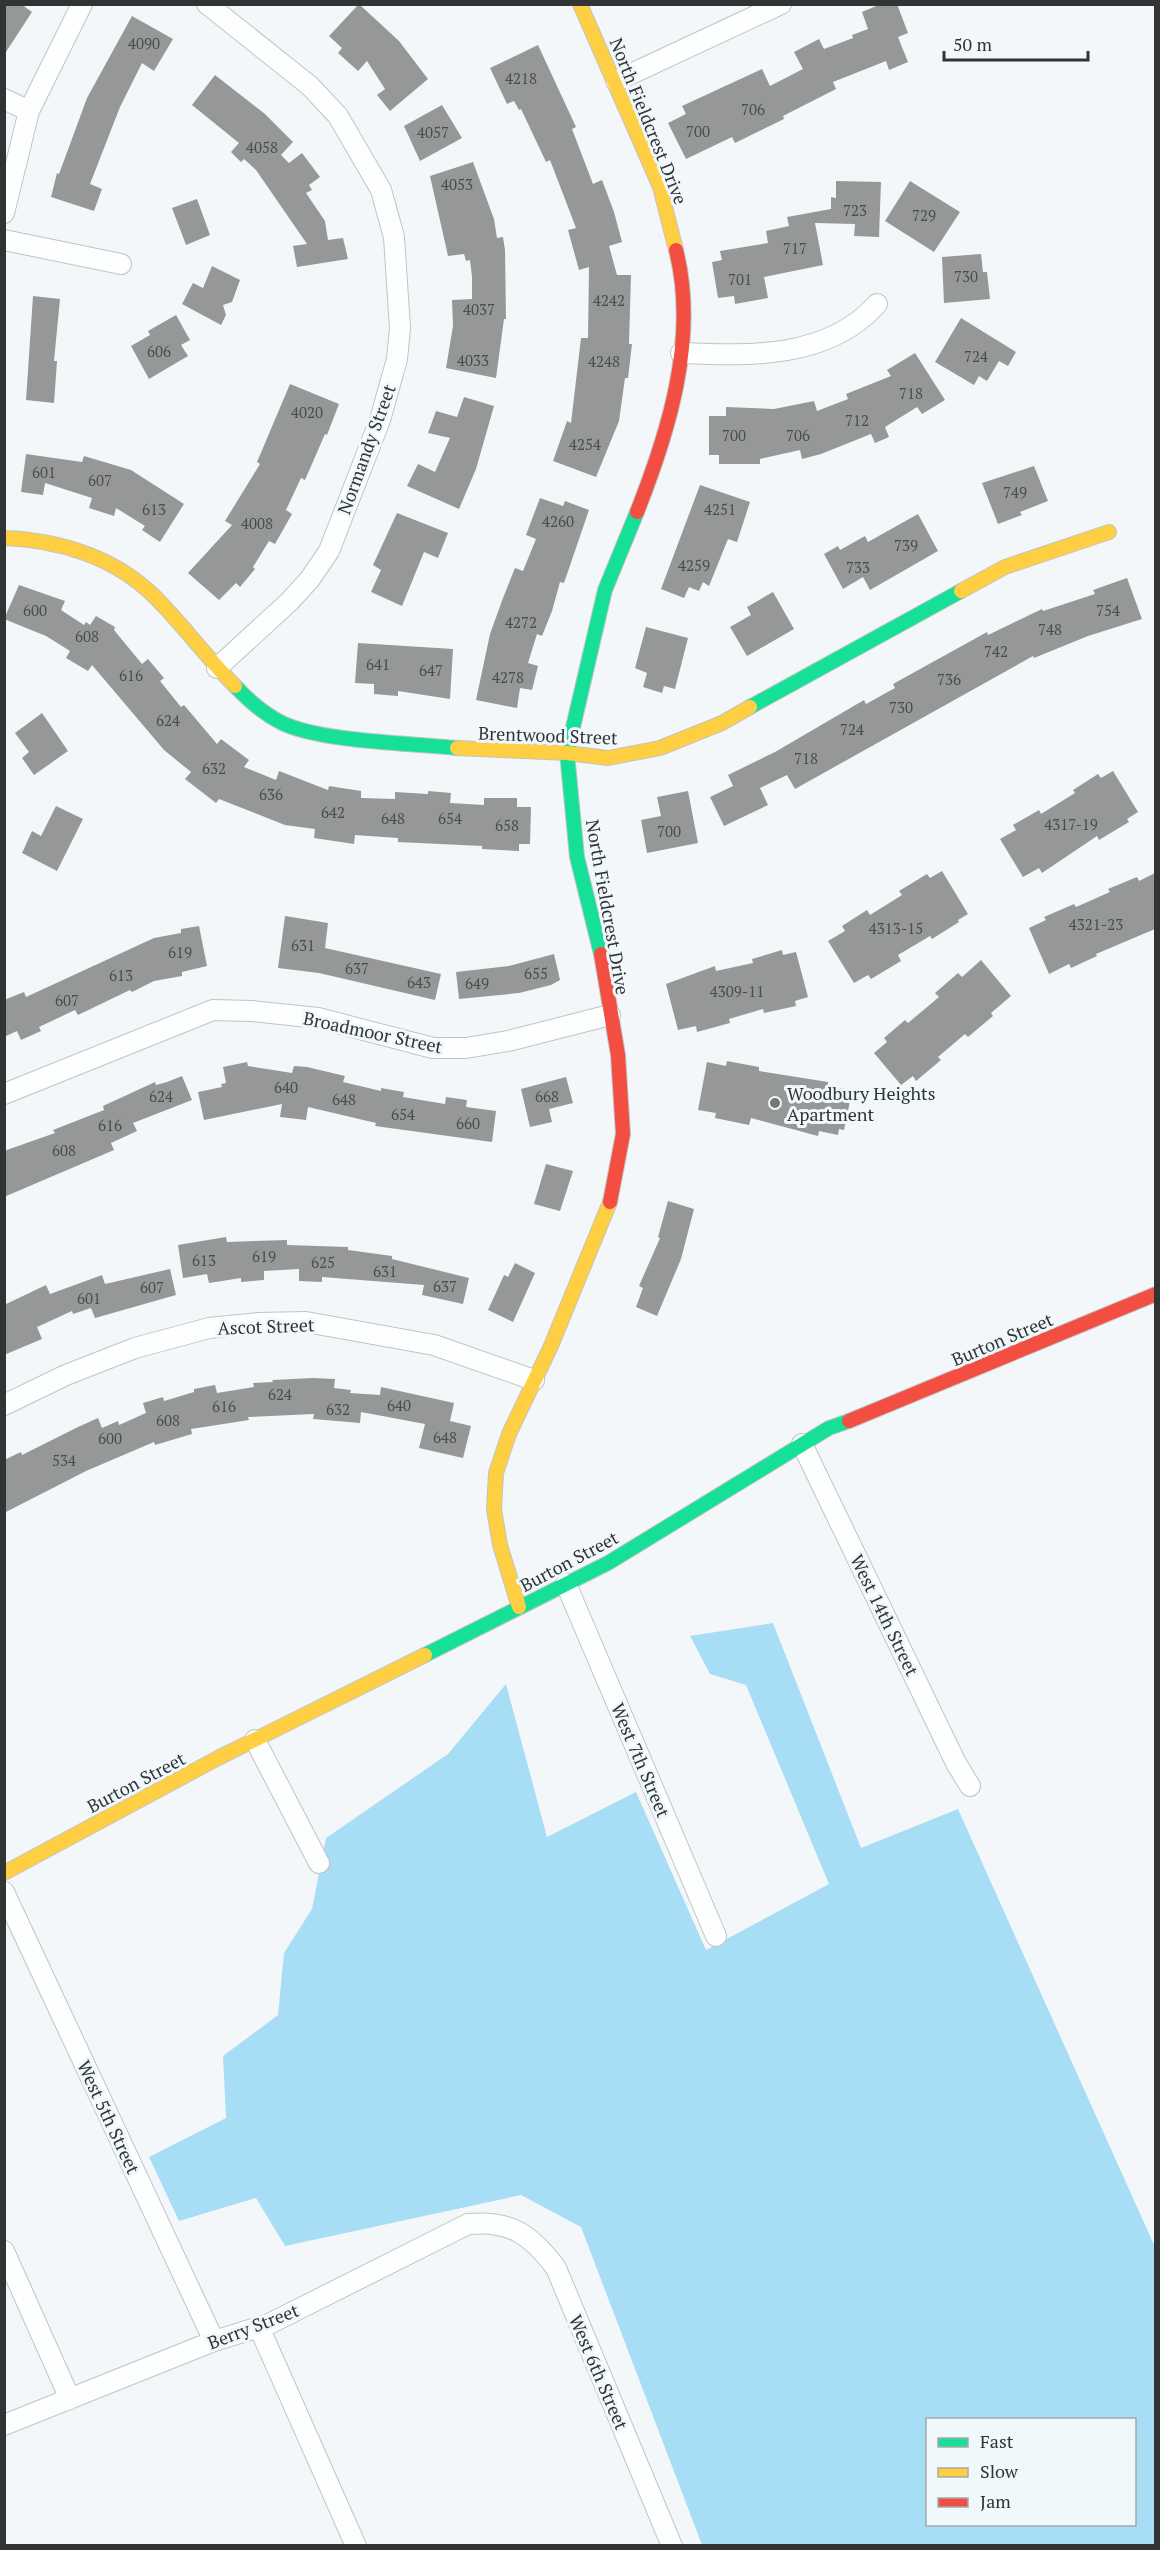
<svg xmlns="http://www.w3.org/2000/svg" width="1160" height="2550" viewBox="0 0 1160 2550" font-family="'PT Serif',serif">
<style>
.forest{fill:#a8ddf6;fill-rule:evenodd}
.building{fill:#969898}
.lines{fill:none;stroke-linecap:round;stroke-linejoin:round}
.street-casing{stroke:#c1c4c5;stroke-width:22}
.fast-casing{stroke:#c1c4c5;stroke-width:16}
.slow-casing{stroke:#c1c4c5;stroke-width:16}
.jam-casing{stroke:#c1c4c5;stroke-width:16}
.street{stroke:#fdfefe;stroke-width:20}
.fast{stroke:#16e098;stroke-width:14}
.slow{stroke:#ffcf43;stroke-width:14}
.jam{stroke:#f24e42;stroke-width:14}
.poi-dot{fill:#75787a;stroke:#f1f8fc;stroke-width:2}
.labels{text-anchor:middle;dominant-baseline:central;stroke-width:6;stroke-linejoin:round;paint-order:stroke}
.number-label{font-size:15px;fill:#4a4d4e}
.street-label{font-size:18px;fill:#313435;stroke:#f1f8fc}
.poi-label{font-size:18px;fill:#313435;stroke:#f1f8fc;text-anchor:start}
</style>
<rect width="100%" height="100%" fill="#f4f7f9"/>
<!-- forest -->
<path class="forest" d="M773 1623 861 1848 958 1809 1155 2247V2545H702L581 2227 521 2195 285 2246 256 2198 179 2221 149 2157 226 2118 223 2056 278 2015 284 1953 312 1909 326 1838 448 1754 506 1684 547 1837 636 1792 706 1950 829 1884 746 1685 710 1674 690 1636ZM928 2420H1134V2524H928Z"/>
<!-- building -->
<path class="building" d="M4 4H21L32 12 4 55Z
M359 4 399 41 428 79 390 111 377 95 385 89 367 61 358 71 338 53 342 48 329 36Z
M881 4H897L908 33 898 37 908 62 889 70 886 61 833 82 836 89 783 116 784 119 735 143 732 137 686 159 668 123 686 114 682 106 762 69 770 86 803 69 794 52 819 39 824 49 853 38 852 35 868 29 862 12Z
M132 16 173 39 154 71 142 63 120 107 90 184 102 189 94 211 51 197 57 173 59 174 87 98Z
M538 45 576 127 572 129 593 184 602 180 614 212 622 242 609 246 617 275H631L629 344H632L628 378H625L619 421 596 477 553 461 567 421 571 423 581 338H588L589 267 579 270 568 230 576 228 550 160 546 162 521 109 519 110 514 101 507 104 490 68Z
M215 75 265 114 293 142 281 155 289 163 302 153 320 177 309 185 312 190 306 193 325 221 328 240 343 238 348 259 297 267 293 246 307 244 256 170 244 159 241 162 231 152 239 143 192 105Z
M442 105 462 138 420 161 404 126Z
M473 162 494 219 497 238 503 237 505 250 506 319H504L496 378 446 368 453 326 452 300 472 299V277L470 260 466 261 464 254 448 256 430 176Z
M836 181 881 182 879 237 854 236 855 224 815 223 823 265 764 277 768 298 735 304 734 296 718 298 712 262 722 260 720 251 768 243 766 231 789 226 787 217 831 209V197L836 198Z
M910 181 960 212 934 252 885 221Z
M197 199 210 235 186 245 172 208Z
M981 254 983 272H987L990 299 944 303 942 257Z
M212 266 240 280 232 302 223 305 226 315 221 325 182 304 193 283 203 288Z
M33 296 60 299 54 361H57L54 403 26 400Z
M176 315 190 340 181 345 188 356 149 379 131 346 150 335 148 331Z
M961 318 1016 352 1008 366 999 361 987 381 979 376 974 385 935 362Z
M915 353 945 400 922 414 917 407 885 427 889 437 875 443 871 434 821 454 802 459 800 450 760 459V464H719V455H709V416H726V407L774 409 814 401 817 411 848 399 846 394 891 376 887 370Z
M290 384 339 404 327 435 325 434 305 480 301 478 286 510 292 514 275 544 269 541 253 567 255 569 240 587 236 583 219 600 188 573 232 525 225 521 260 464 257 462Z
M464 397 494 406 476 469 459 509 407 486 418 464 435 472 450 438 428 433 436 411 457 417Z
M26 454 82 462 84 456 131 470 184 504 160 542 142 530 145 526 116 508 114 516 89 508 92 498 45 483 43 495 21 492Z
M1034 466 1048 501 1020 512 1022 515 998 524 982 483Z
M700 485 750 502 737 542 728 539 709 586 703 582 699 591 689 587 684 598 661 589Z
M540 498 563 506 565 501 589 510 564 583 560 582 552 611 542 636 537 634 528 663 538 666 532 690 520 688 517 708 476 700 490 634 503 598 515 568 523 571 536 539 526 535Z
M397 513 448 533 438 558 424 552 402 606 371 592 381 570 373 565Z
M918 514 938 551 870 590 863 577 843 589 824 554 838 546 840 550 865 536 868 542Z
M1127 578 1142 619 1088 636 1034 658 1033 656 795 789 787 775 760 788 768 805 724 826 710 797 733 786 728 775 775 752 864 700 866 704 895 688 893 684 987 632 988 635 1042 609 1043 611 1095 594 1093 590Z
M19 585 65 601 61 610 84 625 86 622 90 625 96 616 115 627 114 630 142 664 148 659 164 678 160 681 181 707 184 705 217 744 221 739 249 760 244 767 276 780 279 771 328 790 329 786 361 791V798L395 799V792L428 794V791L451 793 450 803 484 805V798H517V807H531L530 844H519V851L482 849V846L398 842V838L355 835 354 844 314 838 315 829 285 825 219 799 216 803 185 779 191 772 164 750 92 665 88 671 66 658 70 651 46 636 4 619Z
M773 592 794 629 747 656 730 627 751 615 747 607Z
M646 627 688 638 675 689 664 686 662 693 643 687 647 673 635 668Z
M358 643 453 649 450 699 398 691V696L374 694V684L355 683Z
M42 713 68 751 34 775 22 758 29 752 15 733Z
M1113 771 1138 812 1127 819 1129 822 1099 840 1097 836 1042 873 1039 868 1023 877 1000 839 1016 830 1013 825 1039 810 1041 814 1075 793 1073 790 1098 774 1101 778Z
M688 791 698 843 647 853 641 820 661 816 657 797Z
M56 806 83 819 57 871 22 853 32 831 41 836Z
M942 871 968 914 958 920 959 922 932 939 930 936 898 955 901 961 871 979 868 975 854 983 828 941 845 931 842 926 867 910 870 915 902 895 899 891 927 874 930 878Z
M1155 873V929L1096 954 1097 956 1071 968 1069 964 1049 974 1029 928 1046 920 1044 917 1074 904 1076 907 1110 892 1108 889 1137 877 1139 881Z
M285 916 328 923 325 948 441 974 435 1000 319 973 278 968Z
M199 926 207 966 182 972V976L154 981 132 992 130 990 78 1015 75 1010 39 1027 41 1031 21 1040 17 1031 4 1037V1000L24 992 26 997 154 938 181 933V929Z
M782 950 783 955 796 952 808 997 795 1001 796 1006 764 1013 763 1009 729 1019 730 1023 697 1032 696 1026 678 1030 666 984 715 966 716 971 753 963 752 959Z
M554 954 560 980 551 985 519 993 459 999 456 972 509 966Z
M981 960 1011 996 991 1013 993 1016 968 1037 965 1034 938 1057 941 1060 916 1081 913 1076 901 1085 874 1053 887 1042 884 1038 905 1020 908 1023 939 997 935 993 958 973 962 977Z
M727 1061 759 1067V1071L828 1082V1086L844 1089 843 1094 851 1096 844 1130 839 1129 838 1135 819 1131 818 1136 751 1118 749 1125 715 1118 716 1113 698 1110 707 1062 726 1066Z
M247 1062 248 1066 292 1073 294 1066 307 1067 345 1076 343 1082 381 1091V1088L404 1092 403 1097 445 1104 446 1097 467 1100 466 1107 496 1111 492 1142 375 1126 376 1123 308 1107 306 1120 280 1117 282 1104 204 1120 198 1092 222 1087 221 1084 226 1083 223 1067Z
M182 1076 192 1100 133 1123 137 1131 111 1143 114 1150 4 1197V1151L55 1133 53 1130 104 1110 103 1106 155 1082 156 1085 167 1082Z
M566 1077 573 1103 549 1109 552 1122 530 1127 521 1089Z
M546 1164 573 1171 560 1211 534 1204Z
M668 1201 694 1209 681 1259 657 1316 636 1307 643 1288 639 1286 660 1238 658 1237Z
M226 1237 227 1242 287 1240V1245L348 1247V1250L392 1256V1259L469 1278 463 1304 422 1295 424 1285 322 1277V1282L299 1281V1269L264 1271V1280L241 1282V1278L209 1283 207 1274 183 1278 178 1245Z
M515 1263 535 1273 513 1322 488 1310 504 1275 508 1277Z
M170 1269 176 1295 95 1318 91 1308 73 1314 72 1311 37 1327 42 1339 4 1355V1305L46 1285 50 1294 102 1275 105 1284Z
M313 1378 335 1379 334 1388 351 1390 350 1393 380 1395 381 1387 454 1403 450 1421 471 1426 463 1458 419 1448 425 1424 361 1412 360 1423 313 1419 314 1414 248 1417 249 1420 191 1429 192 1434 155 1445 154 1442 86 1471 4 1513V1460L21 1452 22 1455 78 1427 98 1418 102 1428 118 1421 119 1425 146 1413 143 1403 163 1397 164 1401 194 1392V1389L215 1385 217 1393 254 1387 253 1383 273 1382 272 1380Z"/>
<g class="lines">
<!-- street casing -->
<g class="street-casing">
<path id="street" d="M207 4 310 86 338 116 381 190 394 237 400 328 397 359 380 420 329 551 310 579 289 602 217 668
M616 81 781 4
M4 99 29 111
M4 213 29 111 82 4
M4 240 121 264
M681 353C749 356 828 359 877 304
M4 1094 213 1010 252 1011 318 1018 433 1048H466L508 1041 610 1015
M4 1405 66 1375 135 1348 209 1328 258 1323 306 1322 434 1345 534 1380
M802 1444 956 1763 970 1786
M566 1584 716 1936
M255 1740 319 1863
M4 1892 214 2341
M4 2251 70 2399
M259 2327 356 2546
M4 2425 214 2341 269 2324 468 2224C511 2220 531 2235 556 2268L672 2546"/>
</g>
<!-- fast casing -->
<g class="fast-casing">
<path id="fast" d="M235 686C249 701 264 714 282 723 322 742 411 743 457 748
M750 707 961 591
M601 954 577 857 567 753 605 590 637 512
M425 1655 608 1563 829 1428 849 1421"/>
</g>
<!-- slow casing -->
<g class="slow-casing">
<path id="slow" d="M580 4 660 187 676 250
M4 538C59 540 115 557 155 597 183 625 207 658 235 686
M961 591 1005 567 1109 532
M457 748 567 753 608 758 660 748 722 723 750 707
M519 1607 500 1545 494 1509 496 1473 509 1434 551 1346 610 1202
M4 1873 218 1758 425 1655"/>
</g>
<!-- jam casing -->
<g class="jam-casing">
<path id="jam" d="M637 512C669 431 698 338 676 250
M601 954 618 1055 623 1134 610 1202
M849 1421 1156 1294"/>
</g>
<!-- street -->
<use href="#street" class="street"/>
<!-- fast -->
<use href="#fast" class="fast"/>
<!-- slow -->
<use href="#slow" class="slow"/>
<!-- jam -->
<use href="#jam" class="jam"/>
</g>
<!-- markers -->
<circle class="poi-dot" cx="775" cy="1103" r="6"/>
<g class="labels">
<!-- number labels -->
<g class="number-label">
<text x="144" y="43">4090</text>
<text x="521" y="78">4218</text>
<text x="753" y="109">706</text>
<text x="698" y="131">700</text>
<text x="433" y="132">4057</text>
<text x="262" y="147">4058</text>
<text x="457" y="184">4053</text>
<text x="855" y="210">723</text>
<text x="924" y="215">729</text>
<text x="795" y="248">717</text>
<text x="966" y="276">730</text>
<text x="740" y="279">701</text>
<text x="609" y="300">4242</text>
<text x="479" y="309">4037</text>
<text x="159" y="351">606</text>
<text x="976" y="356">724</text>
<text x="473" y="360">4033</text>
<text x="604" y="361">4248</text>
<text x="911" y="393">718</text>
<text x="307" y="412">4020</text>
<text x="857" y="420">712</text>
<text x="734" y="435">700</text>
<text x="798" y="435">706</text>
<text x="585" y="444">4254</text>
<text x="44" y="472">601</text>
<text x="100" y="480">607</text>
<text x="1015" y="492">749</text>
<text x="154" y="509">613</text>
<text x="720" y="509">4251</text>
<text x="558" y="521">4260</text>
<text x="257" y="523">4008</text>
<text x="906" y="545">739</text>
<text x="694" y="565">4259</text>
<text x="858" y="567">733</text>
<text x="35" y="610">600</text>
<text x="1108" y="610">754</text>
<text x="521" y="622">4272</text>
<text x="1050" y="629">748</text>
<text x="87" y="636">608</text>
<text x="996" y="651">742</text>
<text x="378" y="664">641</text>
<text x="431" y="670">647</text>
<text x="131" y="675">616</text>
<text x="508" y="677">4278</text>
<text x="949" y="679">736</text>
<text x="901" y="707">730</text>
<text x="168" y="720">624</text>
<text x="852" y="729">724</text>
<text x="806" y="758">718</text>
<text x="214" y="768">632</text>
<text x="271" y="794">636</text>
<text x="333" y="812">642</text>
<text x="393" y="818">648</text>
<text x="450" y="818">654</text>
<text x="1071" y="824">4317-19</text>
<text x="507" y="825">658</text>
<text x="669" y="831">700</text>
<text x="1096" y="924">4321-23</text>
<text x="896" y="928">4313-15</text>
<text x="303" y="945">631</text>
<text x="180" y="952">619</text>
<text x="357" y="968">637</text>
<text x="536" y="973">655</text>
<text x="121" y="975">613</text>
<text x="419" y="982">643</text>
<text x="477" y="983">649</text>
<text x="737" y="991">4309-11</text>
<text x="67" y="1000">607</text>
<text x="286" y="1087">640</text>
<text x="161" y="1096">624</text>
<text x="547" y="1096">668</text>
<text x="344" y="1099">648</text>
<text x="403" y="1114">654</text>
<text x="468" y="1123">660</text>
<text x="110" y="1125">616</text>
<text x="64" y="1150">608</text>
<text x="264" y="1256">619</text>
<text x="204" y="1260">613</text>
<text x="323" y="1262">625</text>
<text x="385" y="1271">631</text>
<text x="445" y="1286">637</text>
<text x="152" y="1287">607</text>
<text x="89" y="1298">601</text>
<text x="280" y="1394">624</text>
<text x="399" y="1405">640</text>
<text x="224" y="1406">616</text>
<text x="338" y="1409">632</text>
<text x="168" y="1420">608</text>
<text x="445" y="1437">648</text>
<text x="110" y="1438">600</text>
<text x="64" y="1460">534</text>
</g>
<!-- street labels -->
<g class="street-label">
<text transform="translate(649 121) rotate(68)">North Fieldcrest Drive</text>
<text transform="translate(366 449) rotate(-70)">Normandy Street</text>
<text transform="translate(548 735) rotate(2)">Brentwood Street</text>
<text transform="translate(608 907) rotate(80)">North Fieldcrest Drive</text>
<text transform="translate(373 1032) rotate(12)">Broadmoor Street</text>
<text transform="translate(266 1326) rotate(-2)">Ascot Street</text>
<text transform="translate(1002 1339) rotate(-23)">Burton Street</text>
<text transform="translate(569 1561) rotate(-28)">Burton Street</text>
<text transform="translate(885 1615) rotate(64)">West 14th Street</text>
<text transform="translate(641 1760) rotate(67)">West 7th Street</text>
<text transform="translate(136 1782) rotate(-28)">Burton Street</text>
<text transform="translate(109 2117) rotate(65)">West 5th Street</text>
<text transform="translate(253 2326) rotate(-21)">Berry Street</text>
<text transform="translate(599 2372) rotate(67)">West 6th Street</text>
</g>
<!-- poi labels -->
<g class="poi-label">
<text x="787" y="1093">Woodbury Heights<tspan x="787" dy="21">Apartment</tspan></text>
</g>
</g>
<!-- border -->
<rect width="1160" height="2550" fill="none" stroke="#313435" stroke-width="12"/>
<!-- legend -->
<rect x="926" y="2418" width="210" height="108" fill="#f1f8fc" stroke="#a4aaac" stroke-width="1.5"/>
<rect x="938" y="2438" width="30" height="9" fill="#16e098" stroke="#a4aaac" stroke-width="1.5"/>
<text x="980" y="2448" font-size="18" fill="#313435">Fast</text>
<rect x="938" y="2468" width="30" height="9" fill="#ffcf43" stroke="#a4aaac" stroke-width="1.5"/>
<text x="980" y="2478" font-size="18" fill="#313435">Slow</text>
<rect x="938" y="2498" width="30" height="9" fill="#f24e42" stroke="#a4aaac" stroke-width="1.5"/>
<text x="980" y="2508" font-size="18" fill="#313435">Jam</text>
<!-- scale -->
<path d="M944 51v9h144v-9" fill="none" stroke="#313435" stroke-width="3"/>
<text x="953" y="51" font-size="18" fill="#313435" stroke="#f1f8fc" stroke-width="4.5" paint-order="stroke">50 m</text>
</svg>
